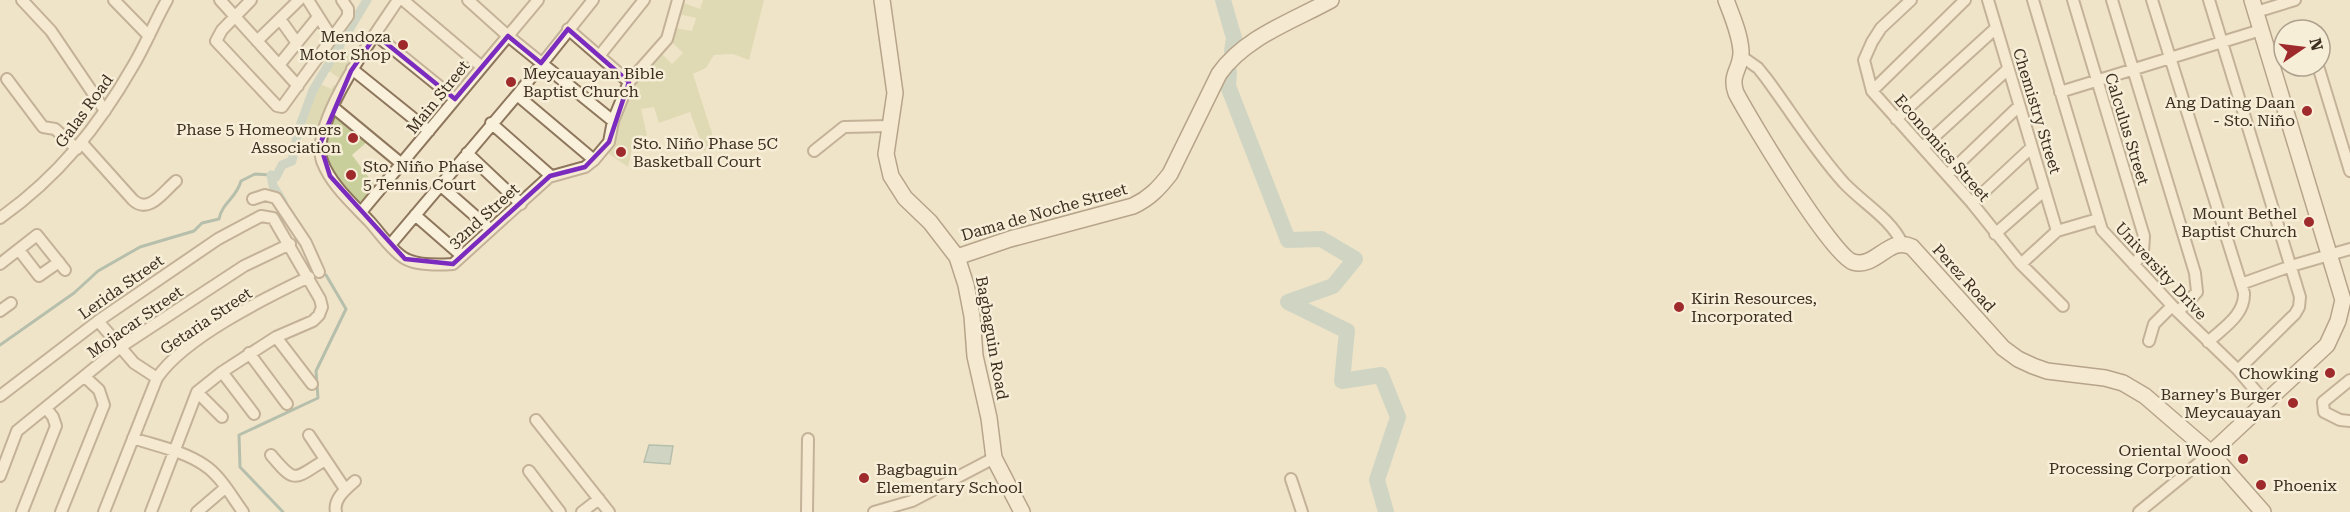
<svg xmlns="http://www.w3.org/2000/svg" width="2350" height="512" viewBox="0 0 2350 512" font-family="'Roboto Serif',serif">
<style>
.green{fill:#c9cf9b}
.water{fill:#a9c4bc;stroke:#6f938a;stroke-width:1.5}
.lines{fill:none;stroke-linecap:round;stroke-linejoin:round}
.stream{stroke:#6f938a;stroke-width:3}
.canal{stroke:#a9c4bc;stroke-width:9}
.river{stroke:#a9c4bc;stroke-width:16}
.street-casing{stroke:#8d765c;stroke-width:14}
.secondary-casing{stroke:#6f573f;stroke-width:18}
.street{stroke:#faf1dc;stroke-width:10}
.secondary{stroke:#faf1dc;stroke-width:15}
.marked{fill:none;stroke:#7b2cbf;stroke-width:4.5;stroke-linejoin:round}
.poi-dot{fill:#9e2a2b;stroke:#f7eed8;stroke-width:2}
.labels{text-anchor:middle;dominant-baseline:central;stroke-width:5;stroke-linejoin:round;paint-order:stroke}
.poi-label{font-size:16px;fill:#3d2e20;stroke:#f7eed8;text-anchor:end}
.street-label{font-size:16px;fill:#3d2e20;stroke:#f7eed8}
</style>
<rect width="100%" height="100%" fill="#f0e4c8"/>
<!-- green -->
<path class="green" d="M703 0H764L749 60 733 54 714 55 706 68 693 74 716 146 704 151 690 112 659 123 654 107 641 109 647 135 632 149 628 167 608 153C620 133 620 107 631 85 637 74 652 63 661 53L672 64 683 53 671 41 675 28 692 31 696 18 679 14 681 2 700 9Z
M341 46 355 56 342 80 329 71Z
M319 83 331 89 334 85 339 89 319 128 298 122Z
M335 112 367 142 352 155 375 186 361 201 357 202C345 186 322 166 324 144 325 134 332 122 335 112Z"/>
<!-- water -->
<path class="water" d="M649 445 673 446 670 464 644 462Z"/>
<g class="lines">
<!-- stream -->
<path class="stream" d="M0 345 74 293 98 271 140 247 194 231 202 223 219 219C223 201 236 199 241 181L255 174 271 175
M283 512 240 467 239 435 318 398 316 371 346 309 326 275"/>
<!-- canal -->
<path class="canal" d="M283 202 273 186 271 175 276 177 282 165 292 161 298 131 313 90 367 0"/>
<!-- river -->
<path class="river" d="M1223 0 1234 38 1232 51
M1229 72 1228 86 1288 240 1321 239 1355 259 1333 286 1288 302 1347 331 1342 381 1381 375 1398 417 1377 480 1386 512"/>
<!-- street casing -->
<g class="street-casing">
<path id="street" d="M22 0 51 31 105 111
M114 0 149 36
M220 0 298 86
M251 0 222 30 216 41 277 106 282 107 348 16V9L342 0
M308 0 332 38
M398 0C377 32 309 123 322 161 331 185 353 204 370 222 380 233 391 250 404 258 417 266 439 265 453 264L549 177 585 167 594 160 609 142 613 121 629 82 667 39 678 0
M403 0 482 67
M468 0 508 36 613 121
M1911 0 1881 28 1872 42 1864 60 1872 91 1972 203 2021 264 2063 306
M1988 0 2057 231
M2033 0 2102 230 2178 312 2238 370 2265 402
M2073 0 2144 236 2143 252 2134 265
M2112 0 2195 273 2197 292 2178 312
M2152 0 2244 293C2245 315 2223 328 2208 342
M2209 0 2300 297 2299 307 2295 314 2238 370
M2256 12 2295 0
M280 19 297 43
M568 29 629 82
M376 35 455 99
M257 41 299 0
M600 55 644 0
M1741 56 1758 68 1766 78C1792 113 1815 151 1844 183 1864 204 1890 218 1902 243
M2269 57 2284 52
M279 65 318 17
M2318 66 2350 171
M352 69 429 131
M7 79 43 127 55 129 77 149
M1872 91 1965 0
M2060 92 2261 30
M517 95 594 160
M333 107 403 165
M1896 119 1996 28
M491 123 551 176
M81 142 133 200C149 215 164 191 176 181
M1923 147 2008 69
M814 151 844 127 889 126
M467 153 521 204
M1947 175 2019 106
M440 185 490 229
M253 199 265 195 276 198 306 243 319 272
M1972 203 2032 147
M361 212 538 0
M415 215 462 256
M0 218C58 177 98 127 133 66 146 44 155 21 167 0
M1995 234 2045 190
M390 245 517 95 593 0
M19 250 39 276 59 262
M0 264 37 235 65 270
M2021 264 2057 231 2098 219
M2241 284 2291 266 2350 249
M0 311 11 303
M98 321 134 363 157 378
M276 337 312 384
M2149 341 2154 324 2172 306
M249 353 287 404
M222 372 254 414
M2350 380 2323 402 2324 412 2340 420 2350 421
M197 392 222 417
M0 396 98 321 218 239 261 216 273 218 320 299 322 307 319 315 313 321 276 337 222 372 197 392 151 512
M536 420 609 512
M309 435 345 489
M133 438C156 446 184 451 204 465 220 475 232 497 243 512
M271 455C296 485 294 479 325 460
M529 471 560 512
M0 476 17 431 119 348 244 266 290 244
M1291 479 1302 512
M22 512 56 426 53 417 46 408
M61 512 104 405 99 390 85 377
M104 512 157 378C184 338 265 298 309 277
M197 512 225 488
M336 512C333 499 346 489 355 481
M582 512 599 499
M807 512 808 439
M874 512 912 501 994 458
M2139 512 2211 453"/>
</g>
<!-- secondary casing -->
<g class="secondary-casing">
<path id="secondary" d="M882 0 895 93 886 154 891 176 905 198 930 222 957 257 966 285 972 316 975 356 989 418 994 458 1022 512
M1726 0C1732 16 1740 34 1741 51 1742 68 1729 74 1736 93 1749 118 1832 256 1853 262 1876 269 1889 235 1912 247L2003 348 2018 359 2033 366 2047 371 2105 378 2123 383 2145 396 2211 453 2263 512
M957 257 1010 239 1133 206C1150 198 1159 188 1170 174L1219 74C1245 37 1293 21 1331 0
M2211 453 2327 345 2338 321 2343 300 2252 0"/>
</g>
<!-- street -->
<use href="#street" class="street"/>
<!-- secondary -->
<use href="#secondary" class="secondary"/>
</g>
<!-- marked area -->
<path d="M0 0H2350V512H0ZM568 29 629 82 609 142 585 167 550 176 453 264 405 259 330 176 320 144 351 71 376 35 455 99 508 36 541 63Z" fill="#f0e4c8" fill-opacity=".55" fill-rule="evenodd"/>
<path class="marked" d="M568 29 629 82 609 142 585 167 550 176 453 264 405 259 330 176 320 144 351 71 376 35 455 99 508 36 541 63Z"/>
<!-- markers -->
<g class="poi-dot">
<circle cx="403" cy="45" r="6"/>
<circle cx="511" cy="82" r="6"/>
<circle cx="2307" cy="111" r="6"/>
<circle cx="353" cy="138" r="6"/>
<circle cx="621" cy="152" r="6"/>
<circle cx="351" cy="175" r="6"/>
<circle cx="2309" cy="222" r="6"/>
<circle cx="1679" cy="307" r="6"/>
<circle cx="2330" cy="373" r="6"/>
<circle cx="2293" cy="403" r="6"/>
<circle cx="2243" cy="459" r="6"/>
<circle cx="864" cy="478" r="6"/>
<circle cx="2261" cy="485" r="6"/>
</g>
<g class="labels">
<!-- poi labels -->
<g class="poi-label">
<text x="391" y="36">Mendoza<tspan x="391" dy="18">Motor Shop</tspan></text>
<text x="523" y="73" text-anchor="start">Meycauayan Bible<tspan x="523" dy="18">Baptist Church</tspan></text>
<text x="2295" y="102">Ang Dating Daan<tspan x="2295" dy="18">- Sto. Niño</tspan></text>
<text x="341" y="129">Phase 5 Homeowners<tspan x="341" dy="18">Association</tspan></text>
<text x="633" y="143" text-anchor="start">Sto. Niño Phase 5C<tspan x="633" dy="18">Basketball Court</tspan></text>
<text x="363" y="166" text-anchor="start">Sto. Niño Phase<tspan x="363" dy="18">5 Tennis Court</tspan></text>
<text x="2297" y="213">Mount Bethel<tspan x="2297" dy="18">Baptist Church</tspan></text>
<text x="1691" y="298" text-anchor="start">Kirin Resources,<tspan x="1691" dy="18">Incorporated</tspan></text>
<text x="2318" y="373">Chowking</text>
<text x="2281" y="394">Barney's Burger<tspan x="2281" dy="18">Meycauayan</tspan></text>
<text x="2231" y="450">Oriental Wood<tspan x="2231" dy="18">Processing Corporation</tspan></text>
<text x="876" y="469" text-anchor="start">Bagbaguin<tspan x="876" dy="18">Elementary School</tspan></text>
<text x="2273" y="485" text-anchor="start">Phoenix</text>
</g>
<!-- street labels -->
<g class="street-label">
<text transform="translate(438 97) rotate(-51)">Main Street</text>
<text transform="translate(84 111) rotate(-54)">Galas Road</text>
<text transform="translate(2037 111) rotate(73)">Chemistry Street</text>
<text transform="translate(2127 129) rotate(73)">Calculus Street</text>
<text transform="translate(1942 148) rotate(49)">Economics Street</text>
<text transform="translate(1044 212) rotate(-16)">Dama de Noche Street</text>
<text transform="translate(484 216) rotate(-42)">32nd Street</text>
<text transform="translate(2161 271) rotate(47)">University Drive</text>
<text transform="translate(1964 278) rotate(48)">Perez Road</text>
<text transform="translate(121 287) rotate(-35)">Lerida Street</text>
<text transform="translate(206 321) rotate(-34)">Getaria Street</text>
<text transform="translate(135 322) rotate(-35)">Mojacar Street</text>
<text transform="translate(992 338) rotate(80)">Bagbaguin Road</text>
</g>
</g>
<!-- north arrow -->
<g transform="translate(2302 48) rotate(76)"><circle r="28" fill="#f7eed8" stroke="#ada18e" stroke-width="1.5"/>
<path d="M0-4.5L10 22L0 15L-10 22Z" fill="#9e2a2b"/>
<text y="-9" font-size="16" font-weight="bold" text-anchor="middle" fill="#3d2e20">N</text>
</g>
</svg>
